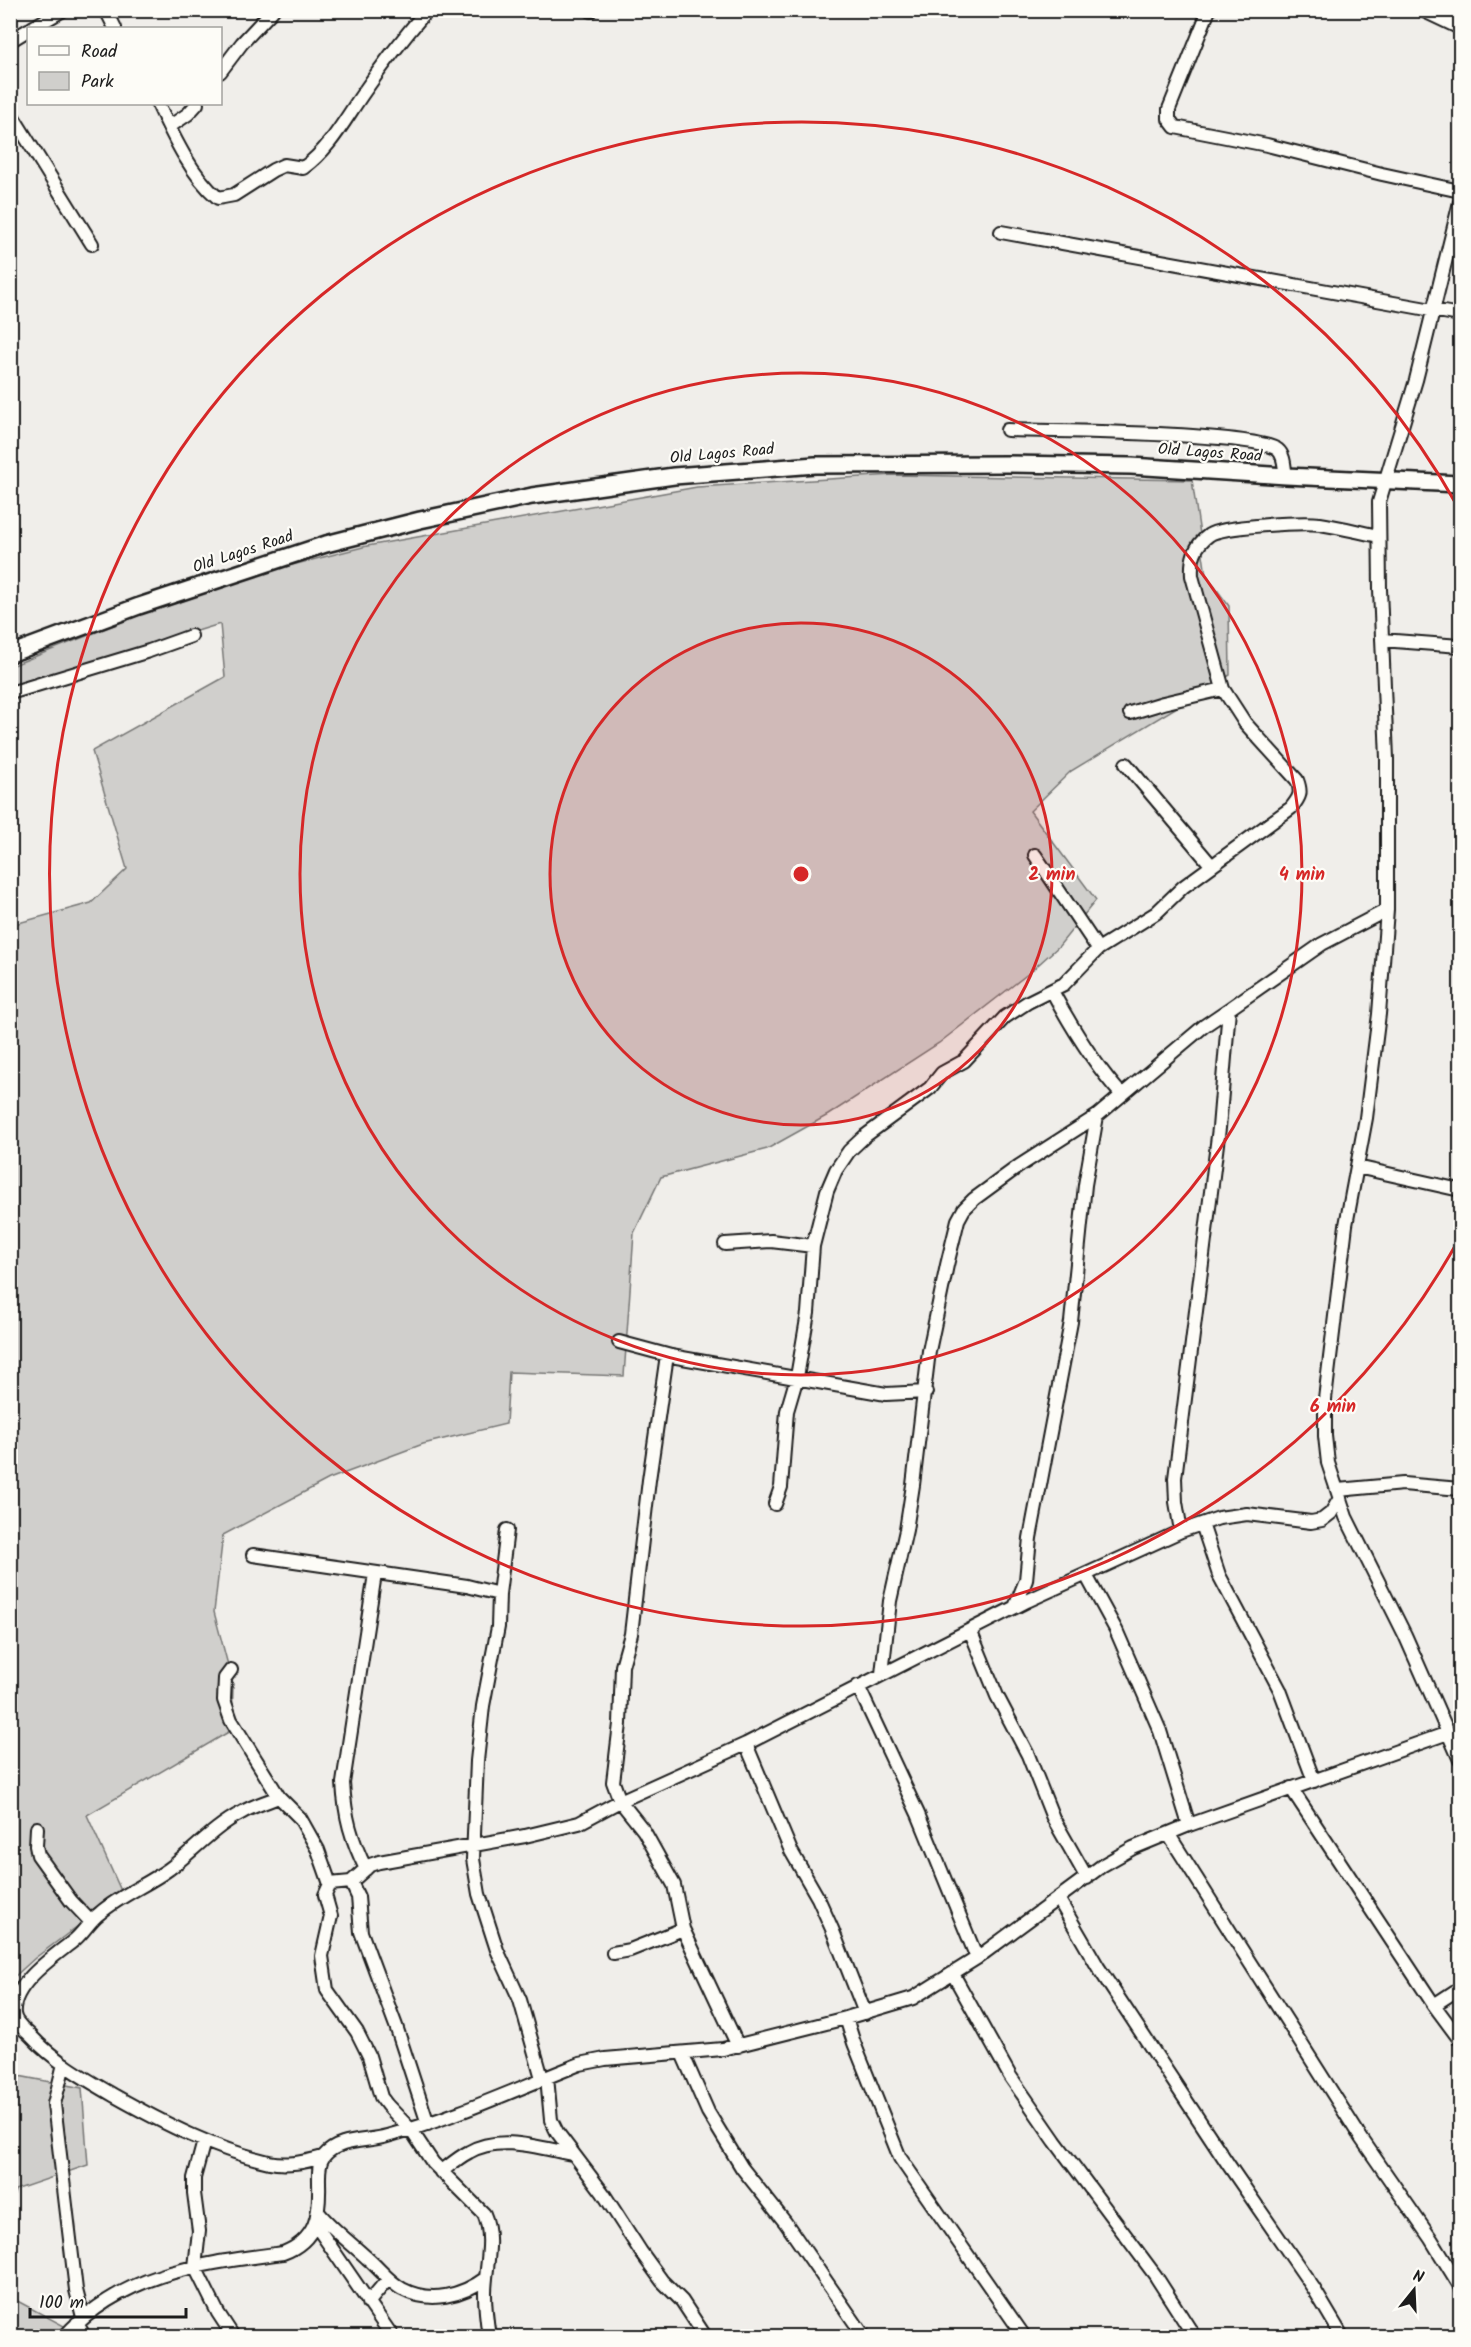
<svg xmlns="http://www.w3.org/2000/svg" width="1471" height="2347" viewBox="0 0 1471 2347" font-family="Kalam,sans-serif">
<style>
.green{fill:#d0cfcc;stroke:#767674;stroke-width:1.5}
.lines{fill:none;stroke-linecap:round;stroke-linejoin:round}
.minor-casing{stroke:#1c1c1c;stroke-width:16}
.major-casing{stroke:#1c1c1c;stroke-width:20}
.minor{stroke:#fdfcf7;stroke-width:12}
.major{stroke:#fdfcf7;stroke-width:15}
.ring{fill:none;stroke:#d62828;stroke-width:3}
.labels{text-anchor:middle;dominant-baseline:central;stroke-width:4.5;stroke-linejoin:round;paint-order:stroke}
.street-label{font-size:16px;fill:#1c1c1c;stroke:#fdfcf7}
.centre{fill:#d62828;stroke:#fdfcf7;stroke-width:3}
.ring-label{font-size:18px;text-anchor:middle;font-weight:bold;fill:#d62828;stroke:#fdfcf7;stroke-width:4.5;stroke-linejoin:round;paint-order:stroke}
</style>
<rect width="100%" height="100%" fill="#f0eeea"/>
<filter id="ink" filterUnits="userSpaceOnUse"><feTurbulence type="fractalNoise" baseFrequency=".0167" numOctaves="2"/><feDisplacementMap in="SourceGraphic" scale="12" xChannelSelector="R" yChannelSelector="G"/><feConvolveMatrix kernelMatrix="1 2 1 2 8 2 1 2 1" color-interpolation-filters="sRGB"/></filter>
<g filter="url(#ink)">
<!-- green -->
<path class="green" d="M894 475 1192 480 1206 575 1229 606 1230 675 1071 771 1030 811 1096 900 1059 946 1029 973 939 1043 828 1115 767 1149 661 1177 634 1233 624 1376 509 1372 506 1424 423 1444 329 1479 223 1535 214 1612 233 1684 232 1730 87 1815 122 1893 35 1958 13 1978 19 2076 82 2088 88 2165 15 2190 11 2219V925L91 903 127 869 92 751 225 677 220 624 14 687 11 666 217 584 367 546 697 487Z
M10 2297 66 2327 63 2336H11Z"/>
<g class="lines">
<!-- minor casing -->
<g class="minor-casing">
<path id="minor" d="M106 10 115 28
M591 10V11
M1209 10 1169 109V119L1175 127 1267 145 1382 174 1460 191
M1422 10 1460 28
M32 28 63 10
M10 41 28 30
M220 72 242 43 273 10
M158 104C173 136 191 175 218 198L234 195 273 170 284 165 303 168C330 149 345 119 364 92 383 64 405 36 427 10
M10 112 92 244
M169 127 188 114 197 104
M1460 202 1416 380 1379 502 1380 589 1387 759V910L1379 1014 1366 1118 1346 1225 1325 1399V1436L1328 1463 1346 1517 1405 1635 1460 1760
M1001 232 1460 315
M1007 430C1047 431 1258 432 1278 450 1285 456 1284 468 1286 476
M1382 640 1460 646
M10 693 149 651 191 636
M1130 713 1163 703 1223 689
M1126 764 1212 866
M1035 855 1098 949
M1052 991C1072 1028 1093 1063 1121 1094
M1357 1167 1460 1190
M725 1244 771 1241 813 1246
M619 1342 671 1356 886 1394 926 1392
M667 1355 649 1480 631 1634 622 1666 620 1724 613 1782 620 1801 644 1831 674 1885 683 1929 738 2046
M1338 1490 1403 1484 1460 1489
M775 1504 781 1487 787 1411 797 1377 808 1313 813 1246 827 1191 836 1170 849 1151 865 1136 930 1088 942 1073 964 1061 1005 1017 1028 1002 1064 984 1098 949 1156 913 1183 887 1291 808C1300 797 1302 793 1297 780L1245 723 1223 689 1192 576C1191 559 1194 546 1209 535 1222 526 1302 522 1320 524 1340 527 1359 532 1379 536
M1202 1524 1219 1575 1280 1690 1314 1781
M507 1530 499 1594 498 1627 483 1706 477 1761 473 1859 479 1894 497 1950 520 2000 542 2078
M1181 1531 1176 1502 1175 1478 1219 1128 1229 1009
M253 1555 467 1586 499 1594
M1086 1575 1116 1630 1160 1731 1189 1825
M1015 1607 1026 1580 1030 1538 1071 1322 1085 1185 1097 1116
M970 1630 997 1696 1028 1755 1053 1818 1087 1878
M231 1670 225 1678 224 1700 231 1720 279 1797 300 1818 318 1850 330 1884
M882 1674 890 1601 906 1530 913 1485 929 1351 947 1265 958 1220 964 1209 974 1199 1019 1166 1097 1116 1204 1026 1229 1009 1322 944 1387 910
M858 1686 918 1814 977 1958
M746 1744 791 1851 818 1898 832 1929 865 2013
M1291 1788 1434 2005 1460 1988
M279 1797C266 1802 252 1806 241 1813 214 1827 193 1851 169 1869 147 1885 121 1895 100 1913 89 1921 83 1934 72 1942 53 1957 11 1985 14 2014 15 2023 24 2029 30 2035 54 2061 84 2078 115 2096 163 2123 214 2149 269 2162 287 2166 305 2162 323 2157
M37 1828 36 1846 38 1855 71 1901 90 1921
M1169 1835 1361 2138 1431 2239 1460 2286
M366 1869C351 1839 345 1817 343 1783L375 1574
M351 1882 358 1897 361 1932 396 2026 428 2124
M1059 1900 1098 1967 1228 2164 1314 2289 1342 2336
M613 1953 630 1950 683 1929
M953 1974 1010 2076 1055 2141 1155 2275 1194 2336
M1434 2005 1460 2040
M846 2018 854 2043 900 2158 1024 2336
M682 2053 708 2112 742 2168 785 2222 864 2336
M64 2064 54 2104 76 2290 83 2317
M547 2077 551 2120 557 2132 603 2193 641 2252 662 2281 682 2301 705 2336
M204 2141 194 2178V2193L199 2231 195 2267 218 2313 233 2336
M441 2172C450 2165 459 2157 469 2152 499 2134 540 2148 572 2154
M319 2213C333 2230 351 2243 367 2258 379 2268 388 2281 402 2289 430 2304 462 2296 486 2278
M315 2224 392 2336
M368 2303 388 2279
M77 2323 84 2336
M65 2336C123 2272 201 2264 283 2253 317 2240 320 2215 319 2183 319 2174 318 2163 324 2156 339 2138 367 2142 387 2136 454 2118 516 2089 580 2064L605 2059 723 2049 846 2018 913 1998 977 1958 1103 1865 1133 1848 1189 1825 1448 1733
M489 2336C487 2323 485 2308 485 2294 485 2268 495 2239 484 2214L433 2163 411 2130 387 2105 381 2097 369 2056 357 2032 327 1990 322 1956 331 1916 325 1895 330 1884 351 1882 370 1865 379 1862 525 1836 579 1823 620 1801 746 1744 1027 1601 1181 1531 1219 1518 1247 1514 1311 1522 1322 1520 1331 1513 1340 1498"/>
</g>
<!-- major casing -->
<g class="major-casing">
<path id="major" d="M10 654 139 606 326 544 420 520 532 496 674 476 815 465 1007 464 1131 466 1286 476 1460 484"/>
</g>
<!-- minor -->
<use href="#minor" class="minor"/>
<!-- major -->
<use href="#major" class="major"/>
</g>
</g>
<!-- distance rings -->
<circle cx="801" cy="874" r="251" fill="#d62828" fill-opacity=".12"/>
<g class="ring">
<circle cx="801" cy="874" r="251"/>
<circle cx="801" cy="874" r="501"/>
<path d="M1459 1239A752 752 0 1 1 1459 509"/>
</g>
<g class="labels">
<!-- street labels -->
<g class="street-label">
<text transform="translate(1210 453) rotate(4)">Old Lagos Road</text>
<text transform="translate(722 454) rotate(-5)">Old Lagos Road</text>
<text transform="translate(243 552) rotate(-18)">Old Lagos Road</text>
</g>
</g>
<circle cx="801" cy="874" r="9" class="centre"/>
<g class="ring-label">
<text x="1052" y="880">2 min</text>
<text x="1302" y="880">4 min</text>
<text x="1333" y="1412">6 min</text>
</g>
<!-- margin -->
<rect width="1471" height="2347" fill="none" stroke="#fdfcf7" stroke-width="36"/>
<rect x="18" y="18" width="1435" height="2311" fill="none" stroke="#1c1c1c" stroke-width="2" filter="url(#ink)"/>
<!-- legend -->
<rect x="27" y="27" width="195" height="78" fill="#fdfcf7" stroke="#a3a29f" stroke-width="1.5"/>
<rect x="39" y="46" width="30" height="9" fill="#fdfcf7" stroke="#a3a29f" stroke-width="1.5"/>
<text x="81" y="57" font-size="18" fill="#1c1c1c">Road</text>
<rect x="39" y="72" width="30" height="18" fill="#d0cfcc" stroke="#a3a29f" stroke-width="1.5"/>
<text x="81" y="87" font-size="18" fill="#1c1c1c">Park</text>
<!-- north arrow -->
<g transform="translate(1414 2290) rotate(18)" stroke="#fdfcf7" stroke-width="4.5" paint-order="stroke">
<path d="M0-4.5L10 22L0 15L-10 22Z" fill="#1c1c1c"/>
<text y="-9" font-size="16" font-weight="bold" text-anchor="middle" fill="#1c1c1c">N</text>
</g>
<!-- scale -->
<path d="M30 2308v9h156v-9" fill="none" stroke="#1c1c1c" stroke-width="3"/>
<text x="39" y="2308" font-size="18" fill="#1c1c1c" stroke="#fdfcf7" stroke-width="4.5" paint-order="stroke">100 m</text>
</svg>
